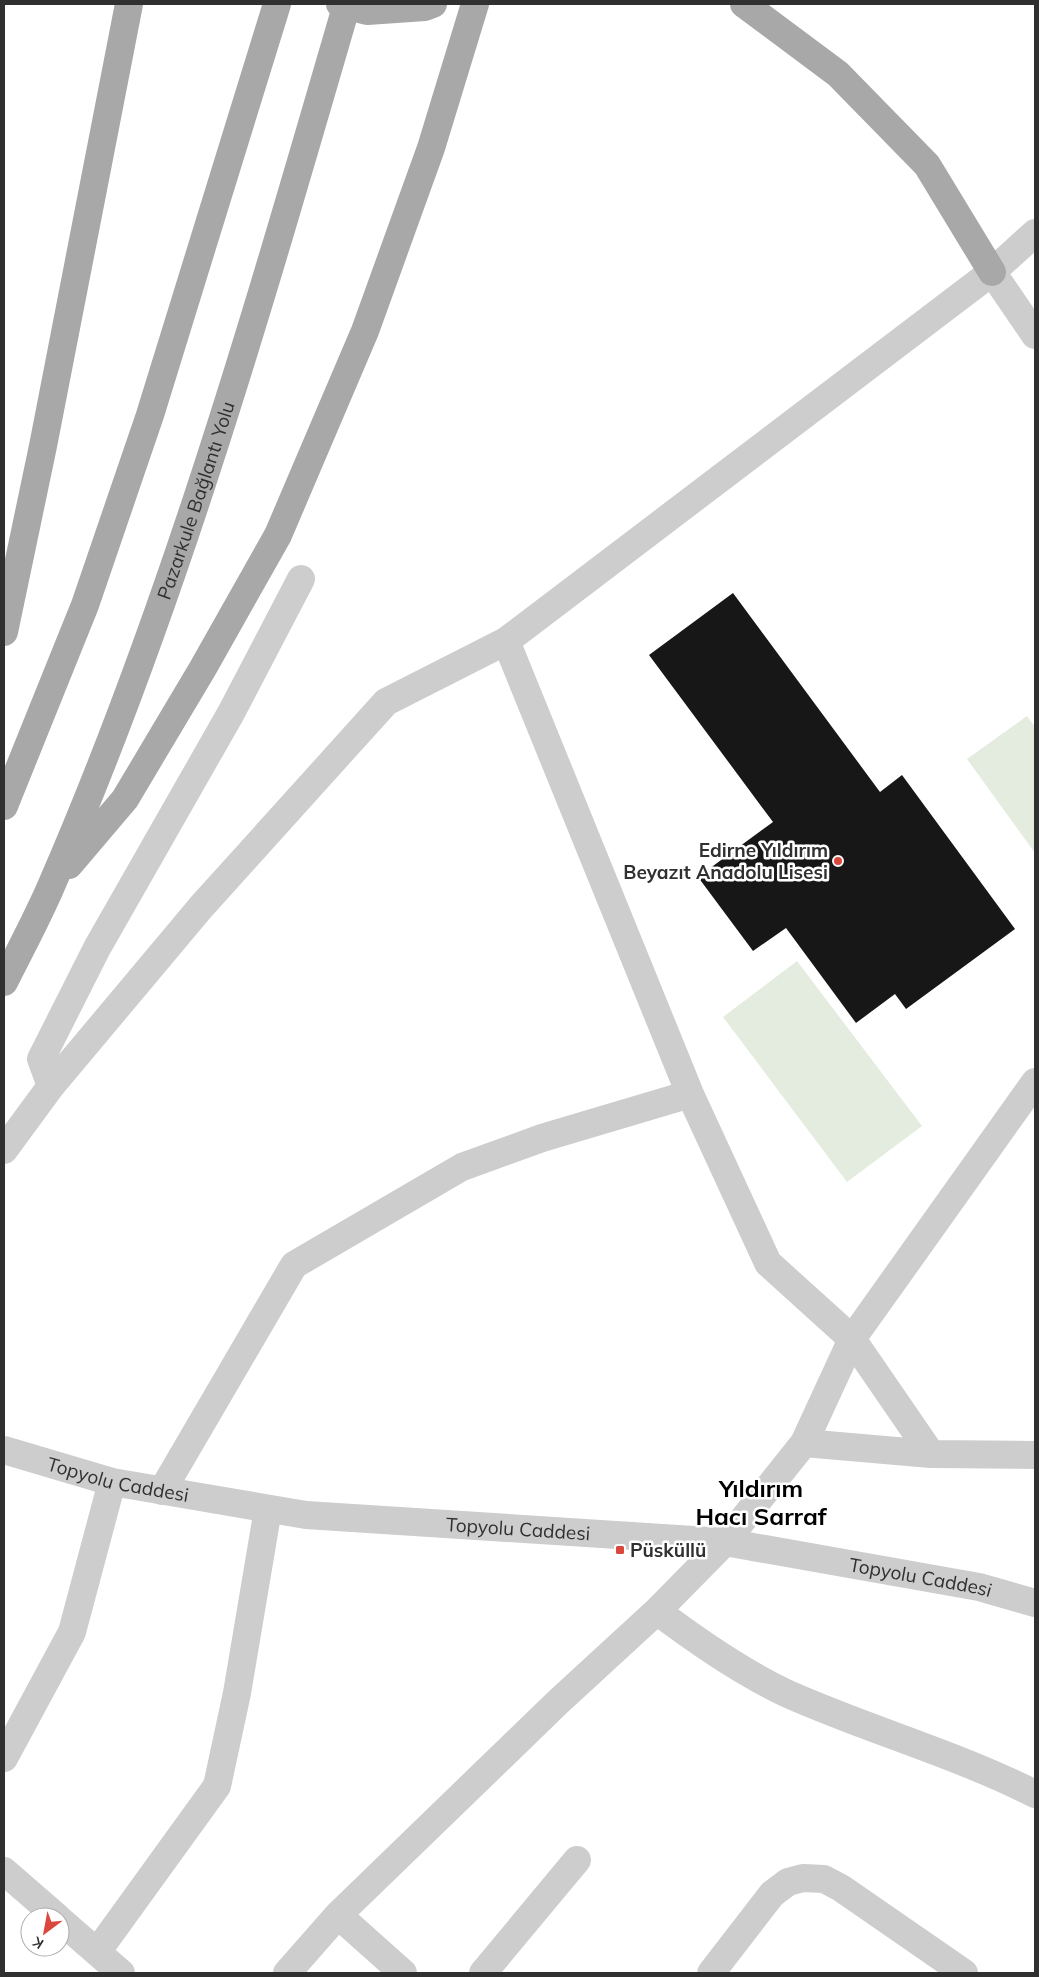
<svg xmlns="http://www.w3.org/2000/svg" width="1039" height="1977" viewBox="0 0 1039 1977" font-family="Mulish,sans-serif">
<style>
.green{fill:#e4ecdf}
.building{fill:#171717}
.lines{fill:none;stroke-linecap:round;stroke-linejoin:round}
.minor{stroke:#cdcdcd;stroke-width:28}
.tertiary{stroke:#cdcdcd;stroke-width:28}
.primary{stroke:#a8a8a8;stroke-width:28}
.poi-dot{fill:#dc473d;stroke:#fff;stroke-width:2}
.labels{text-anchor:middle;dominant-baseline:central;stroke-width:5;stroke-linejoin:round;paint-order:stroke}
.street-label{font-size:19px;fill:#303030;stroke:#fff}
.poi-label{font-size:19px;font-weight:bold;fill:#303030;stroke:#fff;text-anchor:end}
.district-label{font-size:24px;font-weight:bold;fill:#000;stroke:#fff}
</style>
<rect width="100%" height="100%" fill="#fff"/>
<!-- green -->
<path class="green" d="M1027 716 1035 727V853L967 759Z
M797 961 922 1126 847 1182 723 1017Z"/>
<!-- building -->
<path class="building" d="M733 593 880 792 902 775 1015 929 906 1009 895 994 856 1023 786 928 753 951 698 877 773 822 649 655Z"/>
<g class="lines">
<!-- minor -->
<path class="minor" d="M992 272 1035 335
M506 641 690 1094 768 1263 852 1339 1035 1082
M51 1086 41 1059 97 948 231 713 301 579
M4 1150 51 1086 201 907 386 702 506 641 992 272 1035 233
M804 1443 852 1339 931 1454
M162 1491 294 1265 462 1167 542 1138 690 1094
M657 1611C698 1642 741 1672 788 1694 869 1730 956 1754 1035 1794
M4 1758 72 1632 112 1482
M4 1871 57 1917
M338 1915 403 1973
M60 1920 121 1973
M97 1952 217 1786 237 1693 268 1509
M287 1973 338 1915 558 1702 657 1611 725 1542 804 1443 931 1454 1035 1455
M483 1973 577 1860
M711 1973 772 1894 788 1882 803 1878 824 1879 841 1888 964 1973"/>
<!-- tertiary -->
<path class="tertiary" id="s1" d="M4 1450 112 1482 306 1515 725 1542 979 1587 1035 1603"/>
<!-- primary -->
<g class="primary">
<path d="M340 4 367 11 425 7 433 4"/>
<path d="M744 4 838 74 927 165 992 272"/>
<path d="M4 632 43 446 129 4"/>
<path d="M4 806 85 605 150 415 277 4"/>
<path d="M69 865 125 799 203 668 278 535 365 331 431 148 475 4"/>
<path id="s2" d="M4 982C20 950 38 917 52 884 175 601 261 299 347 4"/>
</g>
</g>
<!-- markers -->
<g class="poi-dot">
<circle cx="838" cy="861" r="5"/>
<rect x="615" y="1545" width="10" height="10" rx="2.5"/>
</g>
<g class="labels">
<!-- street labels -->
<g class="street-label">
<text stroke="none"><textPath href="#s2" startOffset="519">Pazarkule Bağlantı Yolu</textPath></text>
<text stroke="none"><textPath href="#s1" startOffset="118">Topyolu Caddesi</textPath></text>
<text stroke="none"><textPath href="#s1" startOffset="522">Topyolu Caddesi</textPath></text>
<text stroke="none"><textPath href="#s1" startOffset="928">Topyolu Caddesi</textPath></text>
</g>
<!-- poi labels -->
<g class="poi-label">
<text x="828" y="850">Edirne Yıldırım<tspan x="828" dy="22">Beyazıt Anadolu Lisesi</tspan></text>
<text x="630" y="1550" text-anchor="start">Püsküllü</text>
</g>
<!-- district labels -->
<g class="district-label">
<text x="761" y="1488">Yıldırım<tspan x="761" dy="28">Hacı Sarraf</tspan></text>
</g>
</g>
<!-- border -->
<rect width="1039" height="1977" fill="none" stroke="#303030" stroke-width="10"/>
<!-- north arrow -->
<g transform="translate(45 1932) rotate(212)"><circle r="24" fill="#ffffff" stroke="#acacac"/>
<path d="M0-4L9 19L0 12L-9 19Z" fill="#dc473d"/>
<text y="-8" font-size="14" font-weight="bold" text-anchor="middle" fill="#303030">K</text>
</g>
</svg>
